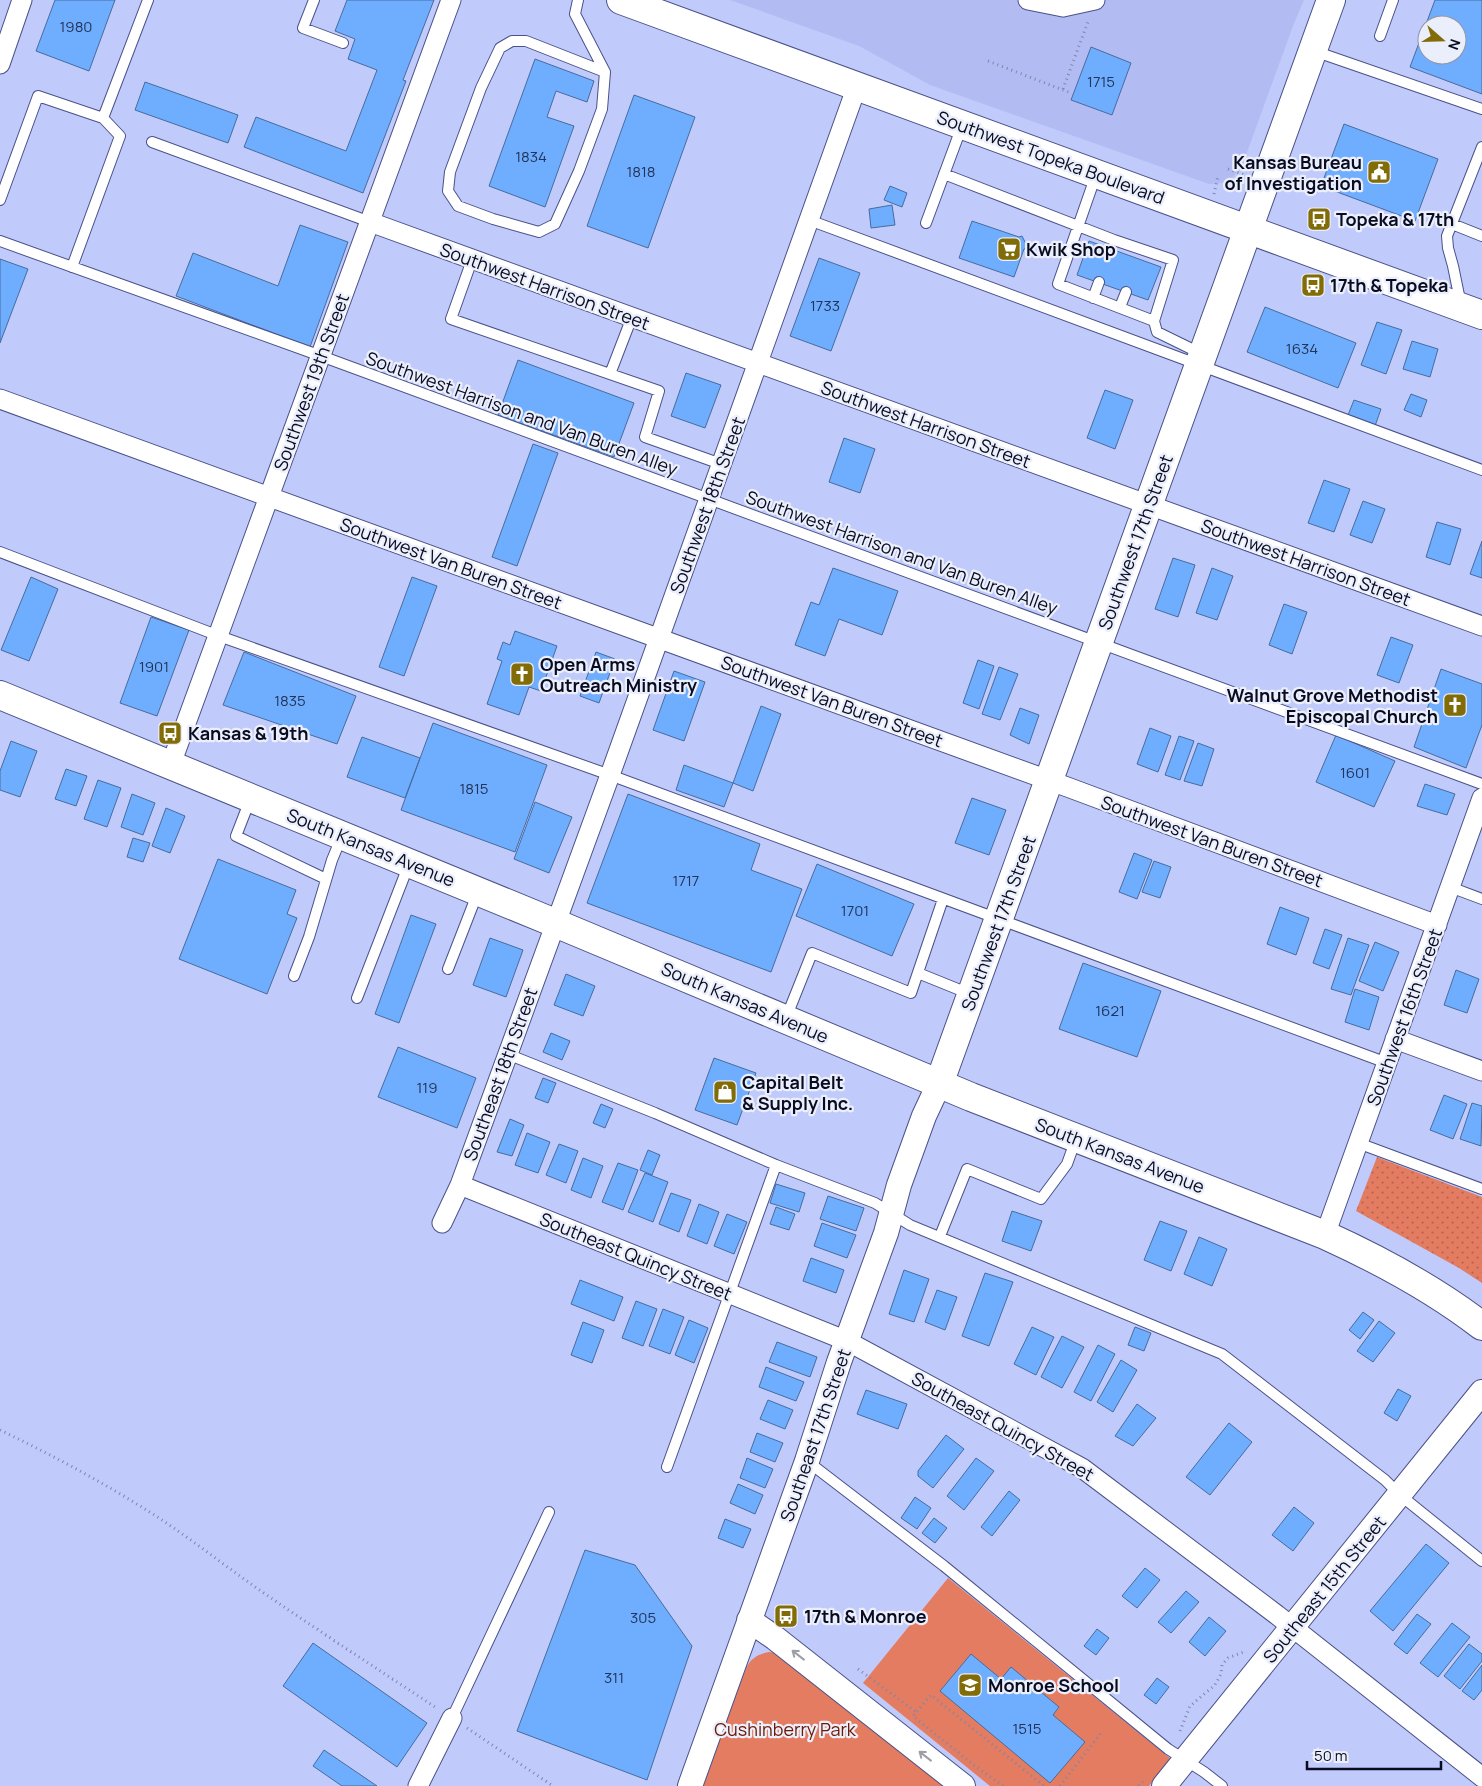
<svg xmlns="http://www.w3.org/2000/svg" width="1482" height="1786" viewBox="0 0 1482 1786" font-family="Manrope,sans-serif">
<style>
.built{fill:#b2bcf2}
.grass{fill:url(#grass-dots)}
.green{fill:#e47c61}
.building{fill:#6fadfe;stroke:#476c9d;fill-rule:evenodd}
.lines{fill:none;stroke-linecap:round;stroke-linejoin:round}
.service-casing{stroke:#4a5288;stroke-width:12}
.minor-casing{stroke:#4a5288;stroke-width:21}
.tertiary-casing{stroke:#4a5288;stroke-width:26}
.secondary-casing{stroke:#4a5288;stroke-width:30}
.primary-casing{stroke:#4a5288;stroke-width:30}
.path{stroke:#7d86ac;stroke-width:3;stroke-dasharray:1 4;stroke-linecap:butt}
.service{stroke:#fff;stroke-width:10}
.minor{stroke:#fff;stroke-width:19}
.tertiary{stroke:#fff;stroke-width:24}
.secondary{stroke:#fff;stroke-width:28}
.primary{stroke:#fff;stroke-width:28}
.oneway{stroke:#9d9ea6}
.labels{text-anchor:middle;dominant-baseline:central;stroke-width:4.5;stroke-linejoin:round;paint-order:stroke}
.number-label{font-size:15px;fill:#223458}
.street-label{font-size:18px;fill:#090c21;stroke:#ebeefb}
.poi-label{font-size:18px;font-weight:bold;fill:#090c21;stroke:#ebeefb;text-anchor:start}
.park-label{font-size:18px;fill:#6c1a03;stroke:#ebeefb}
</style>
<defs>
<pattern id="grass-dots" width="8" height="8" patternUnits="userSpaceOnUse" patternTransform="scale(1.25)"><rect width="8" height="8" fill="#e47c61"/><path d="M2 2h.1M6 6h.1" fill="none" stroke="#b76450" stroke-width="1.8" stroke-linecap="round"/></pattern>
</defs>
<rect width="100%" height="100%" fill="#c0cbfc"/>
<!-- built -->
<path class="built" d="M730 0H1304L1293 26 1242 166 1232 178 1222 183 1209 184 930 85 859 46Z"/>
<!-- grass -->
<path class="grass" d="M1377 1157 1482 1197V1283L1459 1268 1356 1211Z"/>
<!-- green -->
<path class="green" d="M948 1578 1171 1759 1149 1786H990L863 1683Z
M769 1652 780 1653 949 1786H702L746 1668C751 1658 758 1654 769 1652Z"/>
<!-- building -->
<path class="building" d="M55 0H115L89 71 36 51Z
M347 0H434L403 80 406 81 363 193 244 147 256 117 346 151 377 70 348 59 355 39 335 31Z
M1435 0H1482V94L1410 67ZM1427 25H1457V55H1427Z
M1091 47 1131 63 1112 115 1071 100Z
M535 59 594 81 587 102 556 91 547 117 574 126 545 207 489 186Z
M145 82 238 115 228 143 135 110Z
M634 95 695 117 648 248 587 226Z
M1344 124 1438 159 1415 221 1321 186Z
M890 186 907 193 902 207 884 200Z
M892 205 895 225 871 228 869 209Z
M972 221 1019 237 1022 236 1028 248 1024 249 1014 277 959 258Z
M300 225 348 242 310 347 176 296 193 253 278 286Z
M1089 241 1161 267 1148 300 1077 275Z
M819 258 860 273 831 351 790 336Z
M0 259 28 269 0 343Z
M1265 307 1356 343 1338 388 1247 352Z
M1377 322 1402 330 1386 374 1361 365Z
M1412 341 1438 349 1430 377 1403 369Z
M518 360 634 403 614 457 498 415Z
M686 373 721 385 705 428 671 416Z
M1105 390 1133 400 1115 449 1087 438Z
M1411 394 1427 400 1421 417 1404 410Z
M1354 400 1381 409 1375 426 1348 415Z
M844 438 875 449 860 493 829 482Z
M533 444 558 453 517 566 492 557Z
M1324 480 1350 489 1334 532 1308 523Z
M1363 501 1385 509 1372 543 1350 535Z
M1437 522 1461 529 1450 565 1426 557Z
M1482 541V578L1470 574Z
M1173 558 1195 565 1178 617 1155 609Z
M833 568 898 591 882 635 839 619 825 656 795 645 811 602 819 605Z
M1212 568 1233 576 1217 620 1196 613Z
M31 577 58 589 29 661 1 650Z
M412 577 437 586 404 676 379 667Z
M1284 604 1307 612 1292 654 1269 645Z
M151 617 189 630 157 716 120 703Z
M515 631 557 646 541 691 529 687 519 715 487 704 502 661 497 659 503 642 510 645Z
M1391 637 1413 645 1399 683 1377 675Z
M244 652 356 696 337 744 223 705Z
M596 652 615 659 599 703 580 696Z
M978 660 994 666 979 709 963 703Z
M999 667 1018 674 1000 720 982 714Z
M1441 669 1482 684V725L1466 768 1414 747Z
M674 671 705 682 684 741 653 730Z
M761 706 781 714 753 791 733 783Z
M1020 708 1039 715 1029 744 1010 735Z
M433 723 547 765 515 852 401 810Z
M1150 728 1171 736 1158 772 1137 764Z
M1336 735 1395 761 1374 807 1316 782Z
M1179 736 1194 741 1180 780 1165 775Z
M362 737 420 758 405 798 347 777Z
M11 741 37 751 20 797 0 790V771Z
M1198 743 1214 749 1202 786 1184 781Z
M684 765 733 783 724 807 676 790Z
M66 769 87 776 76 806 55 799Z
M98 780 121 788 107 827 84 819Z
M1425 784 1455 794 1447 815 1417 806Z
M132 794 155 803 143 835 121 827Z
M628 794 760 844 751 870 802 889 771 972 587 903Z
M972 798 1006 810 989 855 955 843Z
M535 802 572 817 549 873 514 859Z
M166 808 185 816 170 853 152 846Z
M133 838 150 843 143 862 127 857Z
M1134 853 1152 860 1137 899 1119 892Z
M218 859 296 890 287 914 297 918 267 994 179 959Z
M1154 861 1171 867 1160 898 1142 892Z
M817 864 914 904 892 956 796 916Z
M1280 907 1309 918 1296 955 1267 944Z
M411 915 436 924 399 1023 375 1014Z
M1325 929 1342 935 1329 969 1313 963Z
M490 938 523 950 506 997 473 985Z
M1348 938 1369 945 1351 995 1331 989Z
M1375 942 1399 952 1383 991 1359 981Z
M1083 963 1161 991 1137 1057 1059 1029Z
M1456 970 1479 979 1467 1013 1444 1005Z
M566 974 595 986 583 1016 554 1005Z
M1355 989 1379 997 1369 1030 1345 1022Z
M551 1033 570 1041 562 1060 543 1052Z
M398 1047 476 1078 457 1128 378 1097Z
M714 1058 756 1073 737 1125 695 1110Z
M543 1078 556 1083 548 1103 535 1098Z
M1444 1095 1467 1104 1453 1139 1430 1130Z
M1472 1103 1482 1106 1481 1146 1460 1139Z
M601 1104 613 1109 605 1128 593 1123Z
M510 1119 524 1125 512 1156 497 1152Z
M527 1133 550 1142 538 1173 515 1165Z
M559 1144 578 1151 566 1183 546 1175Z
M648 1150 660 1155 652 1175 640 1170Z
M583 1158 603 1166 591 1198 571 1190Z
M618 1163 638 1170 623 1210 602 1202Z
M645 1173 668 1182 653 1222 628 1212Z
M776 1184 805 1193 799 1212 770 1203Z
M671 1193 691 1200 679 1232 659 1224Z
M828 1196 864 1208 856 1231 820 1219Z
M699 1204 719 1212 707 1244 687 1236Z
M776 1207 795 1214 789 1230 770 1224Z
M1012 1211 1042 1221 1031 1251 1002 1241Z
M727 1214 747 1222 734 1254 714 1246Z
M1160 1221 1187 1231 1171 1271 1144 1260Z
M822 1223 856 1235 847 1258 814 1246Z
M1199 1237 1227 1249 1212 1286 1184 1274Z
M811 1258 844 1270 836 1293 803 1281Z
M904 1270 929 1279 914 1322 889 1314Z
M985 1273 1013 1282 989 1346 962 1336Z
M580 1280 623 1297 614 1321 571 1304Z
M937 1290 957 1297 945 1330 925 1322Z
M636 1301 657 1309 643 1346 622 1338Z
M663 1309 684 1317 670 1354 649 1346Z
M1363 1312 1374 1320 1360 1339 1349 1330Z
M689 1320 708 1328 694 1363 675 1355Z
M1379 1321 1395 1333 1373 1362 1357 1351Z
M583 1322 604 1330 592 1363 571 1355Z
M1032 1327 1054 1337 1036 1375 1014 1364Z
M1135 1327 1151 1333 1144 1351 1128 1345Z
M1062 1336 1084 1347 1062 1388 1041 1377Z
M777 1342 817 1357 810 1377 769 1362Z
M1098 1345 1115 1354 1091 1401 1074 1392Z
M1121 1360 1137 1370 1113 1412 1097 1402Z
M766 1367 804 1382 796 1401 759 1387Z
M1398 1389 1411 1396 1397 1421 1384 1413Z
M866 1390 907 1404 898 1429 857 1414Z
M768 1400 793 1410 785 1429 760 1419Z
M1137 1404 1156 1418 1133 1446 1115 1436Z
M1229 1423 1252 1442 1210 1495 1186 1477Z
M757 1433 783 1443 775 1462 750 1452Z
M946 1435 964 1449 933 1488 918 1476V1471Z
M747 1458 773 1469 765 1488 740 1478Z
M976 1458 994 1471 964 1510 947 1496Z
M738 1484 763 1495 755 1514 730 1503Z
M1009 1491 1020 1500 992 1536 981 1527Z
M915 1497 931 1508 917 1529 901 1518Z
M1294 1507 1314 1523 1293 1551 1272 1535Z
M934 1518 947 1528 935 1543 922 1533Z
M725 1519 751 1529 743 1548 718 1538Z
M1426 1544 1449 1563 1393 1631 1370 1611Z
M585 1550 635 1565 692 1646 647 1780 517 1731Z
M1145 1568 1160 1580 1137 1608 1122 1596Z
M1186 1591 1199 1602 1171 1633 1158 1622Z
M1417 1614 1431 1624 1407 1654 1394 1644Z
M1209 1617 1226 1631 1205 1656 1189 1642Z
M1452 1623 1470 1637 1438 1677 1420 1663Z
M1097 1629 1109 1638 1096 1655 1084 1646Z
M313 1643 427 1723 397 1767 283 1686Z
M1469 1644 1482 1654V1661L1460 1689 1444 1676Z
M971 1654 1001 1679 1011 1667 1059 1707 1053 1715 1085 1742 1050 1783 940 1691Z
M1482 1665V1690L1474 1700 1462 1691Z
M1157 1678 1169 1687 1156 1704 1144 1695Z
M324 1750 377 1786H342L313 1766Z"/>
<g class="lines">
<!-- service casing -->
<g class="service-casing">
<path id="service" d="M314 0 303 28 343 43
M578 0 575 14 605 72 602 109 579 171 555 224 539 232 493 219 458 206 448 191 450 172 481 88 500 48 512 41H526L605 72
M1380 36 1393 0
M1314 51 1482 109
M152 142 370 222
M944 174 1114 240 1173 260 1154 321 1157 332 1202 354
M1096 175 1058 284 1154 321
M0 200 38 96 103 118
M809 220 1482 470
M926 223 962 126
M1452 224 1482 236
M0 241 321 356 1482 784
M472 260 451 319 659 391 645 437 721 464
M72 267 120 136 103 118 148 0
M1093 298 1099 282
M1461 305 1453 266 1448 248 1447 236 1482 147
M1120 307 1126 292
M610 374 632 317
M0 552 219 636 610 775 1387 1063
M250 800 236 836 326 879
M1450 887 1482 899
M448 969 478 892
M918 973 970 994
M294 976 309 937 332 860 342 836
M357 998 409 864
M786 1018 812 953 911 993 943 899
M507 1054 655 1113 776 1165 875 1203 910 1225 1222 1354 1385 1480 1400 1495 1482 1561
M1358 1143 1482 1189
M940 1236 967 1169 1041 1199 1067 1164 1076 1139
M807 1461 944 1566 1168 1749 1204 1772 1222 1786
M667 1467 776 1165
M452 1718 549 1512"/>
</g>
<!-- minor casing -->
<g class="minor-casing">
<path id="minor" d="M1028 0 1063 7 1095 0
M0 64 22 0
M370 222 1482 626
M0 399 1070 788 1437 925
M171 764 451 0
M1395 1039 1482 1071
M460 1185 847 1341 1082 1468 1277 1615 1482 1777
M442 1223 460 1185 610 775 857 86
M1325 1235 1482 798
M418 1786 452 1718"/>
</g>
<!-- tertiary casing -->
<g class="tertiary-casing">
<path id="tertiary" d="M749 1620 775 1638 963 1786
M690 1786 807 1461 839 1362 886 1233 899 1185 924 1116 939 1084
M1164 1786 1482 1392"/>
</g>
<!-- secondary casing -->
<g class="secondary-casing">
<path id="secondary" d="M0 695 555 923 971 1097 1325 1235C1380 1260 1434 1289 1482 1326
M939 1084 1331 0"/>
</g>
<!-- primary casing -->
<g class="primary-casing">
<path id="primary" d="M621 0 1482 315"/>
</g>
<!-- path -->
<path class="path" d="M988 61 1071 93
M1063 89 1089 19
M1228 169 1245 175
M1214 194 1218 176
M0 1430C54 1456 106 1484 156 1516 191 1539 224 1565 258 1589 317 1630 378 1669 438 1709
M858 1669 916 1712
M467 1728 553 1786
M1180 1731 1190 1706 1215 1685 1221 1674 1222 1665 1228 1658 1246 1651
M1003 1786 975 1766 913 1716 931 1695 1044 1786
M1060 1786 1101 1733
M1139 1786 1144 1780"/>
<!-- service -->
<use href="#service" class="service"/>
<!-- minor -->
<use href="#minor" class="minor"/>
<!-- tertiary -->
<use href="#tertiary" class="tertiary"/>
<!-- secondary -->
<use href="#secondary" class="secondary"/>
<!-- primary -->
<use href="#primary" class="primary"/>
</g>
<!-- one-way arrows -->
<defs><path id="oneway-shaft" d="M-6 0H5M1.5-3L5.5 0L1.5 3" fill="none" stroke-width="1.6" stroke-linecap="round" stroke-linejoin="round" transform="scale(1.25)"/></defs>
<g class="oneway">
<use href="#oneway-shaft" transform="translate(798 1655) rotate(-142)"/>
<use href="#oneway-shaft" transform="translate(925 1756) rotate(-142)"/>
</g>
<!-- icons -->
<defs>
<g id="civic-square" transform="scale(1.25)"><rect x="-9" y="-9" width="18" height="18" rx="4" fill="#816c07" stroke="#ebeefb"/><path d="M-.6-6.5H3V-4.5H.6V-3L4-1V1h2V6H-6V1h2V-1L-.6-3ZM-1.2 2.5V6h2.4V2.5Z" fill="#fff"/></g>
<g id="bus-square" transform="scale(1.25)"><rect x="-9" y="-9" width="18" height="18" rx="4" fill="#816c07" stroke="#ebeefb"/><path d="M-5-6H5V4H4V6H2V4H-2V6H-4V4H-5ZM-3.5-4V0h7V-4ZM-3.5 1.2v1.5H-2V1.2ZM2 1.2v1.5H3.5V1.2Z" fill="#fff"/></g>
<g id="supermarket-square" transform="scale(1.25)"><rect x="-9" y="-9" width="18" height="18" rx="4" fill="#816c07" stroke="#ebeefb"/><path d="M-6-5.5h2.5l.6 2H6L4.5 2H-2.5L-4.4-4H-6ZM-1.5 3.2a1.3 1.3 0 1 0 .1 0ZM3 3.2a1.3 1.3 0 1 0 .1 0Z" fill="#fff"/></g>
<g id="church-square" transform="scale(1.25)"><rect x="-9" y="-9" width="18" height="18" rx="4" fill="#816c07" stroke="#ebeefb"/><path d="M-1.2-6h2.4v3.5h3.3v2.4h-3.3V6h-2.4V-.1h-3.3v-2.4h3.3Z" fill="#fff"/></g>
<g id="shop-square" transform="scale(1.25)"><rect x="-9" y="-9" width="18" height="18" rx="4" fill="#816c07" stroke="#ebeefb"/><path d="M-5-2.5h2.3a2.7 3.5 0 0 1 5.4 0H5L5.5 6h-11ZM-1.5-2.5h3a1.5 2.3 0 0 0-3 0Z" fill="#fff"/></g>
<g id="school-square" transform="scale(1.25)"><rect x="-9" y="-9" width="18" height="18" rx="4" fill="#816c07" stroke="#ebeefb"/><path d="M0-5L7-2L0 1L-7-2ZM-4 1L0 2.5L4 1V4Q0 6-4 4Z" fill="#fff"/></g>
</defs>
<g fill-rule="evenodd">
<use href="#civic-square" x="1379" y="172"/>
<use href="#bus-square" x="1319" y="219"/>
<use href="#supermarket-square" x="1009" y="249"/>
<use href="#bus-square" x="1313" y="285"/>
<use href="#church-square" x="522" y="674"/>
<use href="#church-square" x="1455" y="705"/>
<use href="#bus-square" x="170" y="733"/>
<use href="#shop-square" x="725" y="1092"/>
<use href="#bus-square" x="786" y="1616"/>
<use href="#school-square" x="970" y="1685"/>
</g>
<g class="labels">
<!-- number labels -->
<g class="number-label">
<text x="76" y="26">1980</text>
<text x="1101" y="81">1715</text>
<text x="531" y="156">1834</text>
<text x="641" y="171">1818</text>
<text x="825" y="305">1733</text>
<text x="1302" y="348">1634</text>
<text x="154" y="666">1901</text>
<text x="290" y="700">1835</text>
<text x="1355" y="772">1601</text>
<text x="474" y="788">1815</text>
<text x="686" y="880">1717</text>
<text x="855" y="910">1701</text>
<text x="1110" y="1010">1621</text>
<text x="427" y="1087">119</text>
<text x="643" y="1617">305</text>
<text x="614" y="1677">311</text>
<text x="1027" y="1728">1515</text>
</g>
<!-- street labels -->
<g class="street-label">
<text transform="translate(1051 157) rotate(20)">Southwest Topeka Boulevard</text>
<text transform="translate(545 286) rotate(20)">Southwest Harrison Street</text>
<text transform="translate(311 382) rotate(-70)">Southwest 19th Street</text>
<text transform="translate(522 413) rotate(20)">Southwest Harrison and Van Buren Alley</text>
<text transform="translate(926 424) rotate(20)">Southwest Harrison Street</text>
<text transform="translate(707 505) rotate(-70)">Southwest 18th Street</text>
<text transform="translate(1135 542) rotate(-70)">Southwest 17th Street</text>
<text transform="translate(902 552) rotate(20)">Southwest Harrison and Van Buren Alley</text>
<text transform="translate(1306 562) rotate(20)">Southwest Harrison Street</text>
<text transform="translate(451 563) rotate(20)">Southwest Van Buren Street</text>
<text transform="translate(832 701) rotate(20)">Southwest Van Buren Street</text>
<text transform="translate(1212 841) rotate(20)">Southwest Van Buren Street</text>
<text transform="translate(371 847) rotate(22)">South Kansas Avenue</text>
<text transform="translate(998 923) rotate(-70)">Southwest 17th Street</text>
<text transform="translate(745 1002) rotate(23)">South Kansas Avenue</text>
<text transform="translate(1404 1017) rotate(-70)">Southwest 16th Street</text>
<text transform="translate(500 1074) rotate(-70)">Southeast 18th Street</text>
<text transform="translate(1120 1155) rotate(21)">South Kansas Avenue</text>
<text transform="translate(636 1256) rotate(22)">Southeast Quincy Street</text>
<text transform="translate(1003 1426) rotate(29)">Southeast Quincy Street</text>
<text transform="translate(815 1435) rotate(-71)">Southeast 17th Street</text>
<text transform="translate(1324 1589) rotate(-51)">Southeast 15th Street</text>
</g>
<!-- poi labels -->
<g class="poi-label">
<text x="1362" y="162" text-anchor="end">Kansas Bureau<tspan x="1362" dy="21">of Investigation</tspan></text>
<text x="1336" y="219">Topeka &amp; 17th</text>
<text x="1026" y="249">Kwik Shop</text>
<text x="1330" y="285">17th &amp; Topeka</text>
<text x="540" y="664">Open Arms<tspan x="540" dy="21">Outreach Ministry</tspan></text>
<text x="1438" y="695" text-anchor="end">Walnut Grove Methodist<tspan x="1438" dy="21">Episcopal Church</tspan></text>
<text x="188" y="733">Kansas &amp; 19th</text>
<text x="742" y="1082">Capital Belt<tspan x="742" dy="21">&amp; Supply Inc.</tspan></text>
<text x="804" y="1616">17th &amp; Monroe</text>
<text x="988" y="1685">Monroe School</text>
</g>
<!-- park labels -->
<g class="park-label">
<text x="785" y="1729">Cushinberry Park</text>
</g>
</g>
<!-- north arrow -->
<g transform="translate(1442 40) rotate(110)"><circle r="24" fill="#ebeefb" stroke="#9194a4"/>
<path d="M0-4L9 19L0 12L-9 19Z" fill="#816c07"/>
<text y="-8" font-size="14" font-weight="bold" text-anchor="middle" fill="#090c21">N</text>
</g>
<!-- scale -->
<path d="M1307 1761v8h134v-8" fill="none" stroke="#090c21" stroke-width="2.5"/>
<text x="1314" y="1761" font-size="15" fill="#090c21" stroke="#ebeefb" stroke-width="4" paint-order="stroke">50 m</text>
</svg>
